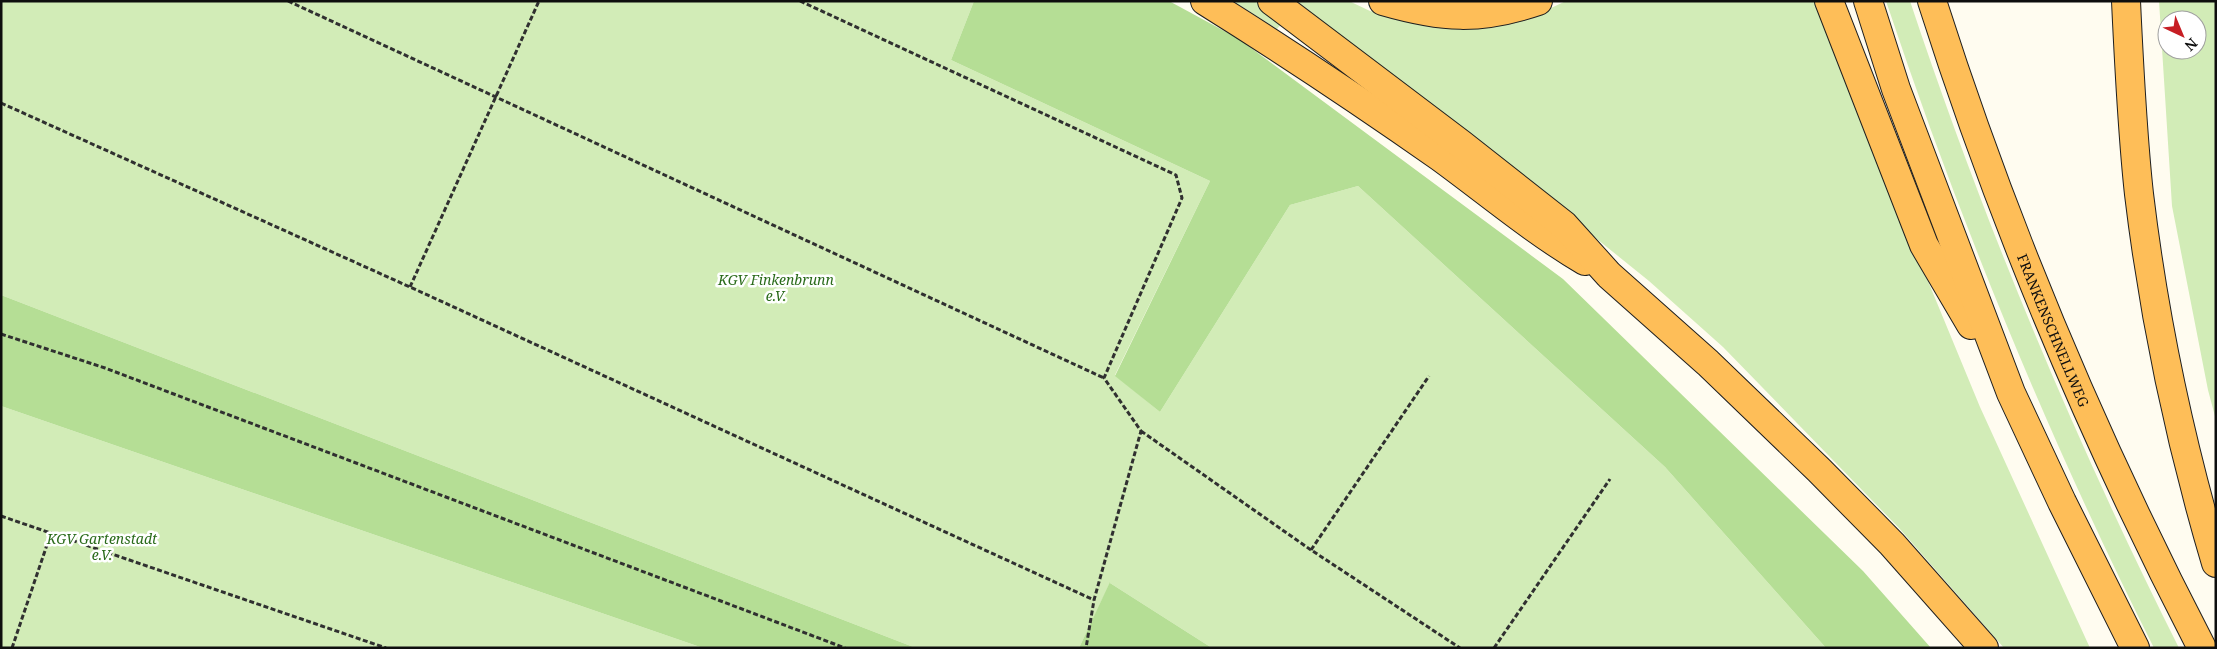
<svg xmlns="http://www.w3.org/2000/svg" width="2217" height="649" viewBox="0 0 2217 649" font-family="'Noto Serif',serif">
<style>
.green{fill:#d2ecb7;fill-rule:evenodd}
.forest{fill:#b5de95}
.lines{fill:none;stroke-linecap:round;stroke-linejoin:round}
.trunk-casing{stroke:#1f1f1f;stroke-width:30}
.path{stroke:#303030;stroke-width:3;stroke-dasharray:5 2.5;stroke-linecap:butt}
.trunk{stroke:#febe58;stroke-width:28}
.labels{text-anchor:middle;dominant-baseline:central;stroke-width:5;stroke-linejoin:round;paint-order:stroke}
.park-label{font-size:14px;font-style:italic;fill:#2a6b1a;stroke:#fff}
.street-label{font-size:14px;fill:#0e0e0e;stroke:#fff}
</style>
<rect width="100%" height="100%" fill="#fffcf0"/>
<!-- green -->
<path class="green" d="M1 1H974L951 60 1210 181 1115 375 1160 412 1290 205 1358 186 1665 467 1826 648H1212L1110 583 1079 648H916L1 295Z
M1233 1H1255L1283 22 1277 29Z
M1295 1H1349L1370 11 1413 23 1452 29 1491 27 1536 15 1566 1H1816L1885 177 1980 407 2090 648H2004L1899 528 1723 347 1649 281 1442 114Z
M1886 1H1910C1984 223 2074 439 2179 648H2154C2049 439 1960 223 1886 1Z
M2159 1H2216V420L2208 390 2172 206ZM2167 20H2197V50H2167Z
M1 406 703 648H1Z"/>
<!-- forest -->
<path class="forest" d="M974 1H1169L1239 39 1563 279 1863 571 1931 648H1826L1665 467 1358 186 1290 205 1160 412 1115 376 1210 181 951 60Z
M1 295 916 648H703L1 406Z
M1110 582V583L1212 648H1079Z"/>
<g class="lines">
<!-- trunk casing -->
<g class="trunk-casing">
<g id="trunk">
<path d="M1205 1C1285 51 1363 103 1440 157 1488 192 1534 231 1585 261"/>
<path d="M1272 1 1461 144 1564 225 1609 275 1708 363 1819 470 1892 544 1984 648"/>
<path d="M1383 1C1442 18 1479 21 1538 1"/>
<path d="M1829 1 1924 245 1971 325"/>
<path d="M1868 1 1896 89 2011 393 2062 502 2135 648"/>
<path id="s1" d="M1932 1C2003 224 2094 440 2202 648"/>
<path d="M2126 1C2129 65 2132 130 2139 194 2154 319 2180 442 2216 563"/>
</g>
</g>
<!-- path -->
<path class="path" d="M288 1 1104 378
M800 1 1176 175 1182 198 1104 378 1141 431 1094 600 1086 648
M1 103 410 287 1094 600
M410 287 539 1
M1 334 105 368 845 648
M1141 431 1311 550 1460 648
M1 516 386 648
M1311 550 1429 376
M12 648 51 533
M1494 648 1610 479"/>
<!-- trunk -->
<use href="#trunk" class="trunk"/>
</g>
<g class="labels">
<!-- park labels -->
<g class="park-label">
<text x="776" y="279">KGV Finkenbrunn<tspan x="776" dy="16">e.V.</tspan></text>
<text x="102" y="538">KGV Gartenstadt<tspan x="102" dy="16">e.V.</tspan></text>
</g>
<!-- street labels -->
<g class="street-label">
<text stroke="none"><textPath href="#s1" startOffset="351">FRANKENSCHNELLWEG</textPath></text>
</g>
</g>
<!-- border -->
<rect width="2217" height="649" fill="none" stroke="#0e0e0e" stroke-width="5"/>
<!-- north arrow -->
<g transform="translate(2182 35) rotate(136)"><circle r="24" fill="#ffffff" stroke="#9f9f9f"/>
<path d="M0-4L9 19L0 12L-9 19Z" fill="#c71e24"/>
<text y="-8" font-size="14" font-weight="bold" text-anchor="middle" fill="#0e0e0e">N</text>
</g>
</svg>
